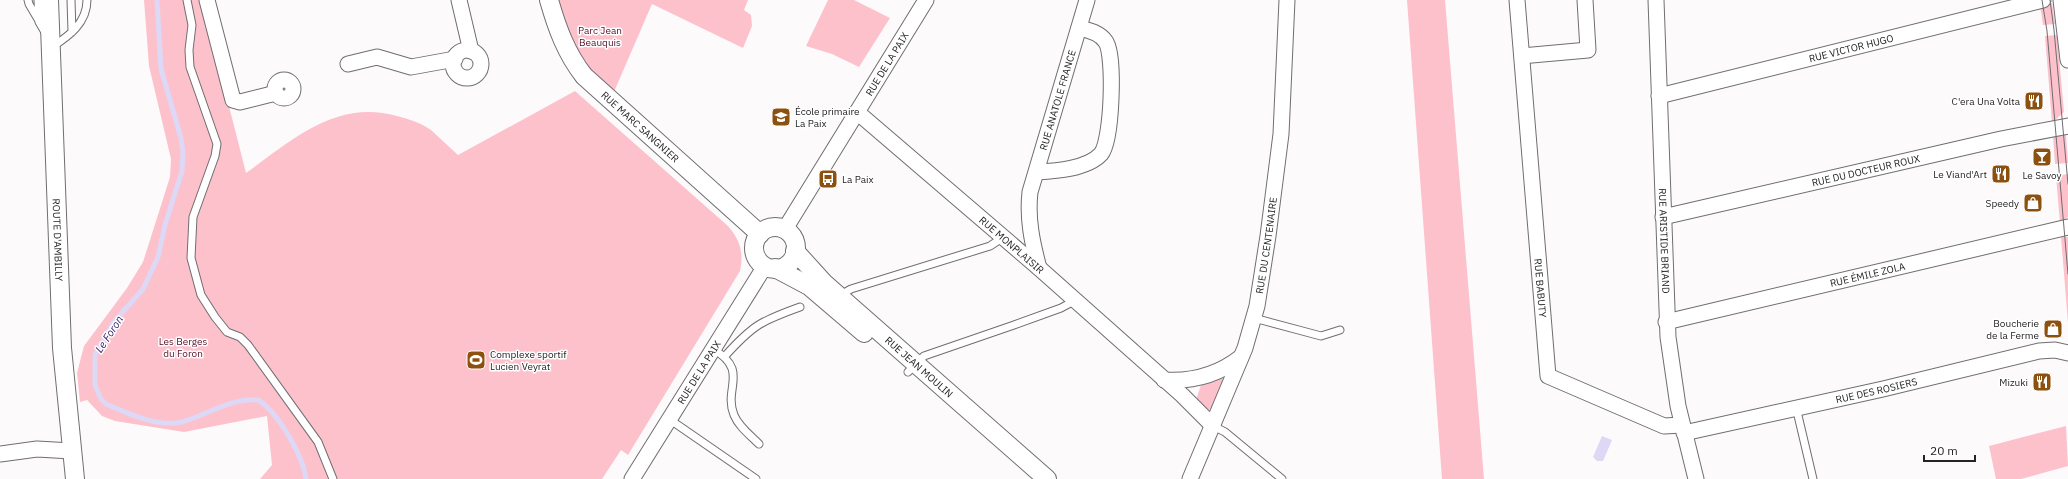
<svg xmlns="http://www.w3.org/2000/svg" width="2068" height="479" viewBox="0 0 2068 479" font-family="'IBM Plex Sans',sans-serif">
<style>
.green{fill:#fdc1cc}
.water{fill:#dcd8f5}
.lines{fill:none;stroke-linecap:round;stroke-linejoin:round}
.stream{stroke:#dcd8f5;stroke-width:5}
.service-casing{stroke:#706e70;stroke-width:9}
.minor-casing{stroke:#706e70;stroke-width:17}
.tertiary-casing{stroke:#706e70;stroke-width:20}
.service{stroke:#fff;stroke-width:7}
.minor{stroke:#fff;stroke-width:15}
.tertiary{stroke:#fff;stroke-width:18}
.tram{stroke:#6f6d6f;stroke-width:1}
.labels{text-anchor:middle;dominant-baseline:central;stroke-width:3;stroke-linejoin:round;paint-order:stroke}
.park-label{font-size:10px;fill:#560f27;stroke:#fff}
.street-label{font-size:10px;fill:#252425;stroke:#fff}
.poi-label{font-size:10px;fill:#252425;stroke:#fff;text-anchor:end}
.water-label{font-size:11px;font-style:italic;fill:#39206f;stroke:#fff}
</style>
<rect width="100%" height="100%" fill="#fdfafc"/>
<!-- green -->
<path class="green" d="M144 0H202L246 173C292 140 336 99 397 116 409 119 421 123 431 130 440 138 449 147 458 155L575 91 728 226C740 240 744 252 740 271L628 455 621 450 602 479H260L272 465 267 416 184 432 115 421 102 416 87 400 80 402 77 373 84 346 127 288 143 262 170 177 171 159 149 66Z
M549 0H748L744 10 751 15 752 26 743 48 652 4 610 101 600 91Z
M828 0H854L890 18 859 67 832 54 806 46Z
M1407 0H1445L1484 479H1442Z
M2052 3 2055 24 2043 25 2040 5Z
M2057 35 2064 112 2052 123 2045 36Z
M2066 135 2068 163 2055 164 2053 136Z
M2068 174V217L2060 223 2056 176Z
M2061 237H2068V323Z
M1219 375 1225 382 1213 409 1205 410 1196 400 1202 382Z
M2066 426 2068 466 2021 479H1996L1989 446Z"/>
<!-- water -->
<path class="water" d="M1602 436 1612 440 1603 461H1597L1593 457Z"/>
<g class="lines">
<!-- stream -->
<path class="stream" d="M157 0 161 69 181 138 183 153 182 171 165 225 158 257 151 272 143 289 113 323 95 355V385L101 399 106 404C127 413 158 428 182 422 207 415 230 398 258 400 278 412 303 456 306 479"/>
<!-- service casing -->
<g class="service-casing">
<path id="service" d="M28 0 29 4 39 21
M38 0 39 22 46 34
M71 0 72 32
M187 0 192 25 189 50 190 67 217 144 215 156 193 217 191 258 201 295 215 317 227 332 240 337 248 345 318 442 333 479
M52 47C69 36 87 23 87 0
M839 296 851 289 990 246 1002 238
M1254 318 1321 336 1340 330
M713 349C750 371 723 388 734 415 739 427 750 435 759 444
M725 356C753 325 761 321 800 307
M908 372 924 356 1014 325 1061 308 1074 301
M1796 407 1813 479
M669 419 756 479
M1213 426 1225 432 1282 479"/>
</g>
<!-- minor casing -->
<g class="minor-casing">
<g id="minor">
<path d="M207 0 233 100 240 102 276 93"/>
<path d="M459 0 471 51"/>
<path id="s1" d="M1517 0 1548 376 1664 426 1682 425"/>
<path id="s2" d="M1656 0 1668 337 1678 406 1696 479"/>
<path d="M2061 0 2068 60"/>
<circle cx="467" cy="64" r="14"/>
<path d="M1522 56 1588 50 1585 0"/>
<path d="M348 64 377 57 411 67 455 59"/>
<circle cx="284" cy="89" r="9"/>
<path id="s3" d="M1659 96 2043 0"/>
<path id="s4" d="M857 112 1039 268 1182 395 1213 426"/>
<path d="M1037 172C1056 171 1087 169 1101 154 1112 141 1115 57 1106 42 1100 33 1089 30 1079 28"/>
<path id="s5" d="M1663 217 2001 139 2068 126"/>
<path id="s6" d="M785 229 926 0"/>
<path id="s7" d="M1039 268C1032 242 1027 218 1030 192L1087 0"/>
<path id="s8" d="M1666 322 2068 227"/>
<path d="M1164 380C1193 382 1218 375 1241 357"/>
<path id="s9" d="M1684 433 1883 389 2039 351 2055 350 2068 353"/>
<path d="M0 454 37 449 72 451"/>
<path id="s10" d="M632 479 765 266"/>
<path id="s11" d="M1190 479 1245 348 1257 306 1268 236 1281 134 1287 0"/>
</g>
</g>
<!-- tertiary casing -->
<g class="tertiary-casing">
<g id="tertiary">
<path id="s12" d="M49 0 62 348 75 479"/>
<path id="s13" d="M549 0C557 28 566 53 584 76L760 234"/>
<circle cx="775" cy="248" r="21"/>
<path id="s14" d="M795 251 824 283 1047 479"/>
<path d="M775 268 809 286 864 333"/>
</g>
</g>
<!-- service -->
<use href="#service" class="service"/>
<!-- minor -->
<use href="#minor" class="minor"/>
<!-- tertiary -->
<use href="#tertiary" class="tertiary"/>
<!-- tram -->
<path class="tram" d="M2042 0 2047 31 2068 274
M2050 0 2054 30 2068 184"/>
</g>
<!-- icons -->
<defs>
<g id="restaurant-square" transform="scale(1)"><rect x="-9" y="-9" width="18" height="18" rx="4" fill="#8c510e" stroke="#fff"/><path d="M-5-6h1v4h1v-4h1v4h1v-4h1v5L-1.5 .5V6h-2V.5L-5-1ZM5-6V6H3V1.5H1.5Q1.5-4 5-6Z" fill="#fff"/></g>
<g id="school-square" transform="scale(1)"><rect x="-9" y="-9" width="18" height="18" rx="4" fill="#8c510e" stroke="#fff"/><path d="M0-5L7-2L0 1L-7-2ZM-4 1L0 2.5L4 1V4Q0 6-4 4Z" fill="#fff"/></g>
<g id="bar-square" transform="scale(1)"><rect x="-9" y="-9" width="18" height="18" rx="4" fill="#8c510e" stroke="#fff"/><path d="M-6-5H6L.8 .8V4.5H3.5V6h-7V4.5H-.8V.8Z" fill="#fff"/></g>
<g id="bus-square" transform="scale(1)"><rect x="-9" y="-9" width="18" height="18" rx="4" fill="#8c510e" stroke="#fff"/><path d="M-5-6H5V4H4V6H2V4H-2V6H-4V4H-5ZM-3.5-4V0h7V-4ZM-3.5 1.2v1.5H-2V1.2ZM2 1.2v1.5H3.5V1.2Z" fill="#fff"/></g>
<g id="shop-square" transform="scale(1)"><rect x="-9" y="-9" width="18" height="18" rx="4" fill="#8c510e" stroke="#fff"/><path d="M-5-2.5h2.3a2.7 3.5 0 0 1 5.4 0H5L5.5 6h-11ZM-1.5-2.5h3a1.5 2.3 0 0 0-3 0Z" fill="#fff"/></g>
<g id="stadium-square" transform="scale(1)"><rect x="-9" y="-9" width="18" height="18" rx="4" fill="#8c510e" stroke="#fff"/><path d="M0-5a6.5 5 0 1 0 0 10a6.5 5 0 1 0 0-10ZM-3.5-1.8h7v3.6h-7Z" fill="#fff"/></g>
</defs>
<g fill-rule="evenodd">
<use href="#restaurant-square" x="2034" y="101"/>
<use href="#school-square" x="781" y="117"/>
<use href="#bar-square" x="2042" y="157"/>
<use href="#restaurant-square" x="2001" y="174"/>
<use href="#bus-square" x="828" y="179"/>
<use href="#shop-square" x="2033" y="203"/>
<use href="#shop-square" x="2053" y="329"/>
<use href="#stadium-square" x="476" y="360"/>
<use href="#restaurant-square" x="2042" y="382"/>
</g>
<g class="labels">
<!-- park labels -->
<g class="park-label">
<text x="600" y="30">Parc Jean<tspan x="600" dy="12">Beauquis</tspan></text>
<text x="183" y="341">Les Berges<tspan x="183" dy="12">du Foron</tspan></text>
</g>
<!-- street labels -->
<g class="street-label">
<text stroke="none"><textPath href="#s3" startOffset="198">RUE VICTOR HUGO</textPath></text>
<text stroke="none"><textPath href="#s6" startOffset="194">RUE DE LA PAIX</textPath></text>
<text stroke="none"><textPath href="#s7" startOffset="173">RUE ANATOLE FRANCE</textPath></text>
<text stroke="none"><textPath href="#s13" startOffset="160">RUE MARC SANGNIER</textPath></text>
<text stroke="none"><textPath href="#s5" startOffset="208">RUE DU DOCTEUR ROUX</textPath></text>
<text stroke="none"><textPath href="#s12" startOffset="240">ROUTE D'AMBILLY</textPath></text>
<text stroke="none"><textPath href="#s2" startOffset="241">RUE ARISTIDE BRIAND</textPath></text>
<text stroke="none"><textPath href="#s4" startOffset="204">RUE MONPLAISIR</textPath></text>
<text stroke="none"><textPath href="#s11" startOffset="247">RUE DU CENTENAIRE</textPath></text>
<text stroke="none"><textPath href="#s8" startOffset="207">RUE ÉMILE ZOLA</textPath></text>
<text stroke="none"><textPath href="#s1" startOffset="289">RUE BABUTY</textPath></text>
<text stroke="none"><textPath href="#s14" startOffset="170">RUE JEAN MOULIN</textPath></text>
<text stroke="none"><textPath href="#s10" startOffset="126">RUE DE LA PAIX</textPath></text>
<text stroke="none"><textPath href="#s9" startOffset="197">RUE DES ROSIERS</textPath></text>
</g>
<!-- poi labels -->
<g class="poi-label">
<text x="2020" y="101">C'era Una Volta</text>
<text x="795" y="111" text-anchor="start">École primaire<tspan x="795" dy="12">La Paix</tspan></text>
<text x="1987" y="174">Le Viand'Art</text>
<text x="2042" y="175" text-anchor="middle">Le Savoy</text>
<text x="842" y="179" text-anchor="start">La Paix</text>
<text x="2019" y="203">Speedy</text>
<text x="2039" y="323">Boucherie<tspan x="2039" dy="12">de la Ferme</tspan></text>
<text x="490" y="354" text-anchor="start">Complexe sportif<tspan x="490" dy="12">Lucien Veyrat</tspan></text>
<text x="2028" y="382">Mizuki</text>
</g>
<!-- water labels -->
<g class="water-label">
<text transform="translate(109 334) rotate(-57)">Le Foron</text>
</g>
</g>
<!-- scale -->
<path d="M1924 455v6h51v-6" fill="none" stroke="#252425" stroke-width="2"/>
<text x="1930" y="455" font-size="12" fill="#252425" stroke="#ffffff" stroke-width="3" paint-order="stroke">20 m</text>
</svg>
